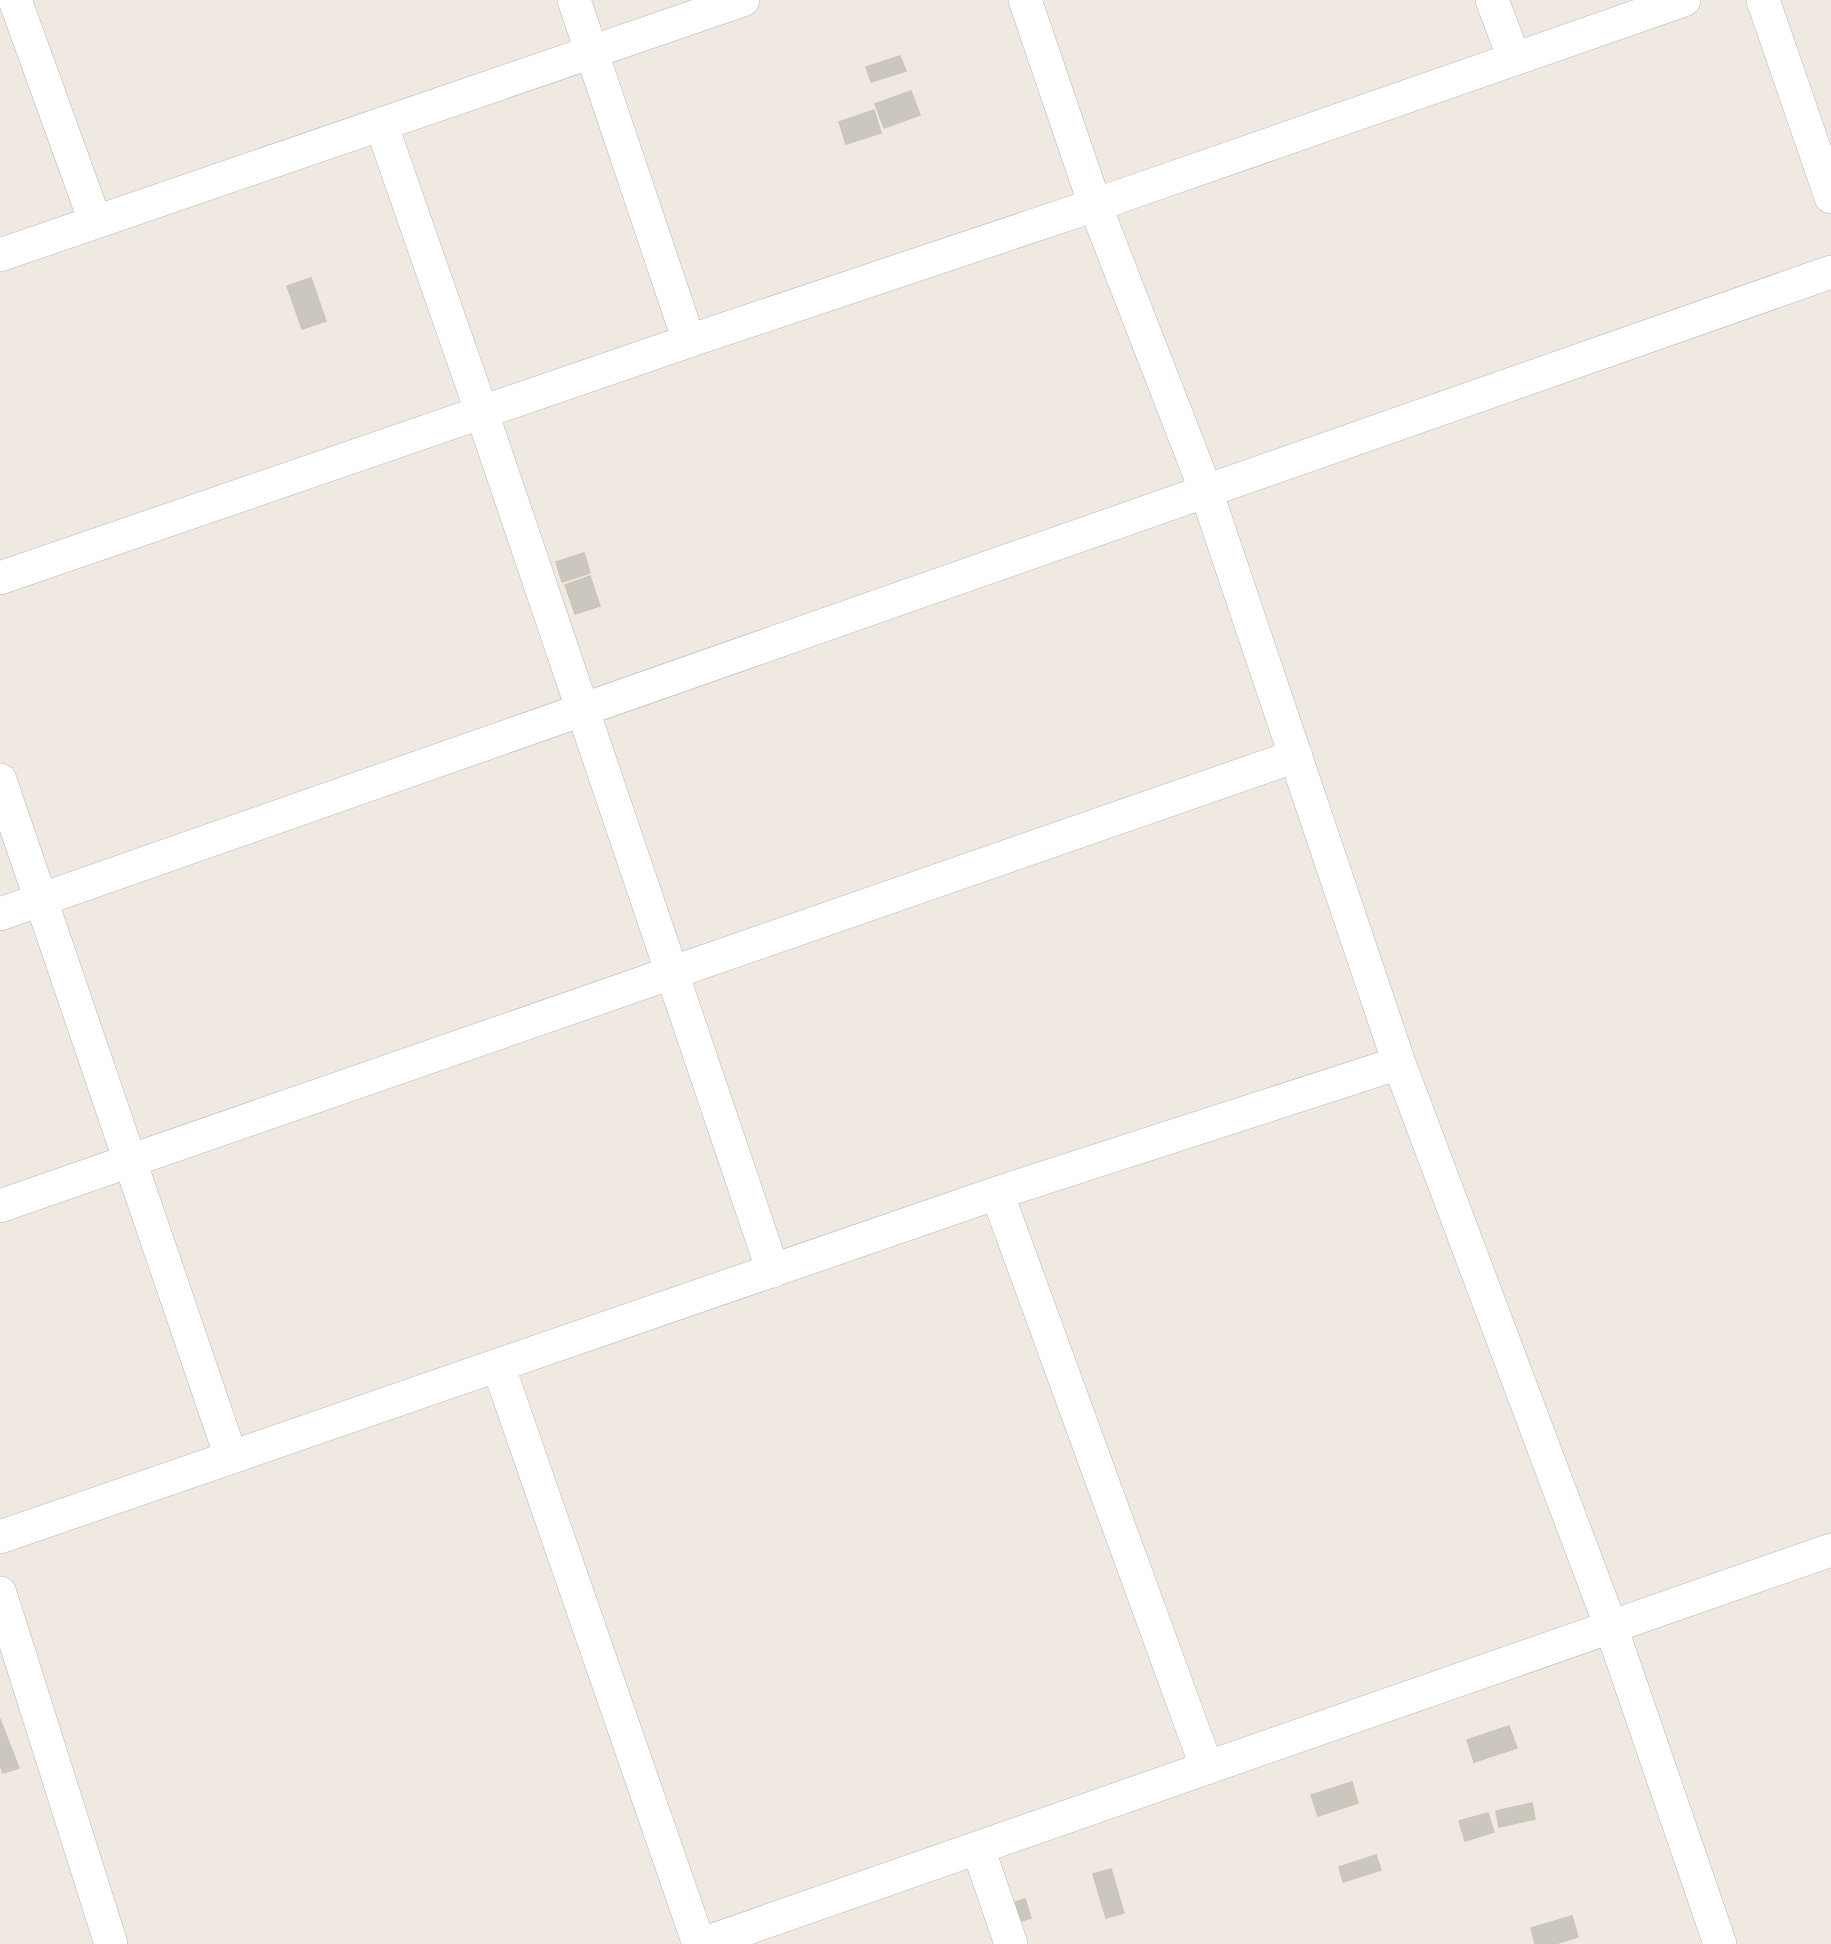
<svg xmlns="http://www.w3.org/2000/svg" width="1831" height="1944" viewBox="0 0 1831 1944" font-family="'PT Sans Narrow',sans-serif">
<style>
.building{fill:#cbc7bf;stroke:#cbc5ba;stroke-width:1.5}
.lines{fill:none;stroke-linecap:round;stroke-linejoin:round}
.street-casing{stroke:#b4b7c1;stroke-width:34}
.street{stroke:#fff;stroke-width:33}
</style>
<rect width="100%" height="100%" fill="#efe9e1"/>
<!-- building -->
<path class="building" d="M900 56 906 71 871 82 866 67Z
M911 91 920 115 884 128 875 104Z
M874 110 881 133 846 144 839 122Z
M311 278 326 321 302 329 287 286Z
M584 553 590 573 562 582 556 562Z
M590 576 600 606 575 614 565 585Z
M0 1719 19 1768 3 1773 0 1765Z
M1509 1726 1517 1748 1474 1762 1467 1740Z
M1352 1782 1358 1803 1318 1816 1311 1795Z
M1352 1782 1358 1803 1318 1816 1311 1795Z
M1532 1803 1535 1819 1499 1827 1496 1811Z
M1488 1813 1494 1832 1465 1841 1459 1821Z
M1376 1855 1381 1870 1343 1882 1339 1867Z
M1111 1869 1124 1913 1106 1918 1093 1874Z
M1025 1899 1031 1918 990 1931 984 1912Z
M1025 1899 1031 1918 990 1931 984 1912Z
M1572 1916 1578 1937 1555 1944H1535L1531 1928Z"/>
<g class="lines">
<!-- street casing -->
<g class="street-casing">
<path id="street" d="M15 0 95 221
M574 0 689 341
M1025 0 1095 205 1206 491 1399 1063 1611 1627 1720 1944
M1492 0 1514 58
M1763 0 1831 197
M381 124 482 413 773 1271
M0 255 743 0
M0 578 689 341 1095 205 1684 0
M0 780 231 1457
M0 914 1831 272
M997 1193 1207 1768
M0 1206 1296 756
M498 1365 699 1944
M0 1537 997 1193 1399 1063
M0 1593 111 1944
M978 1848 1011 1944
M702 1944 1831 1550"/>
</g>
<!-- street -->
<use href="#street" class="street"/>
</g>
</svg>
